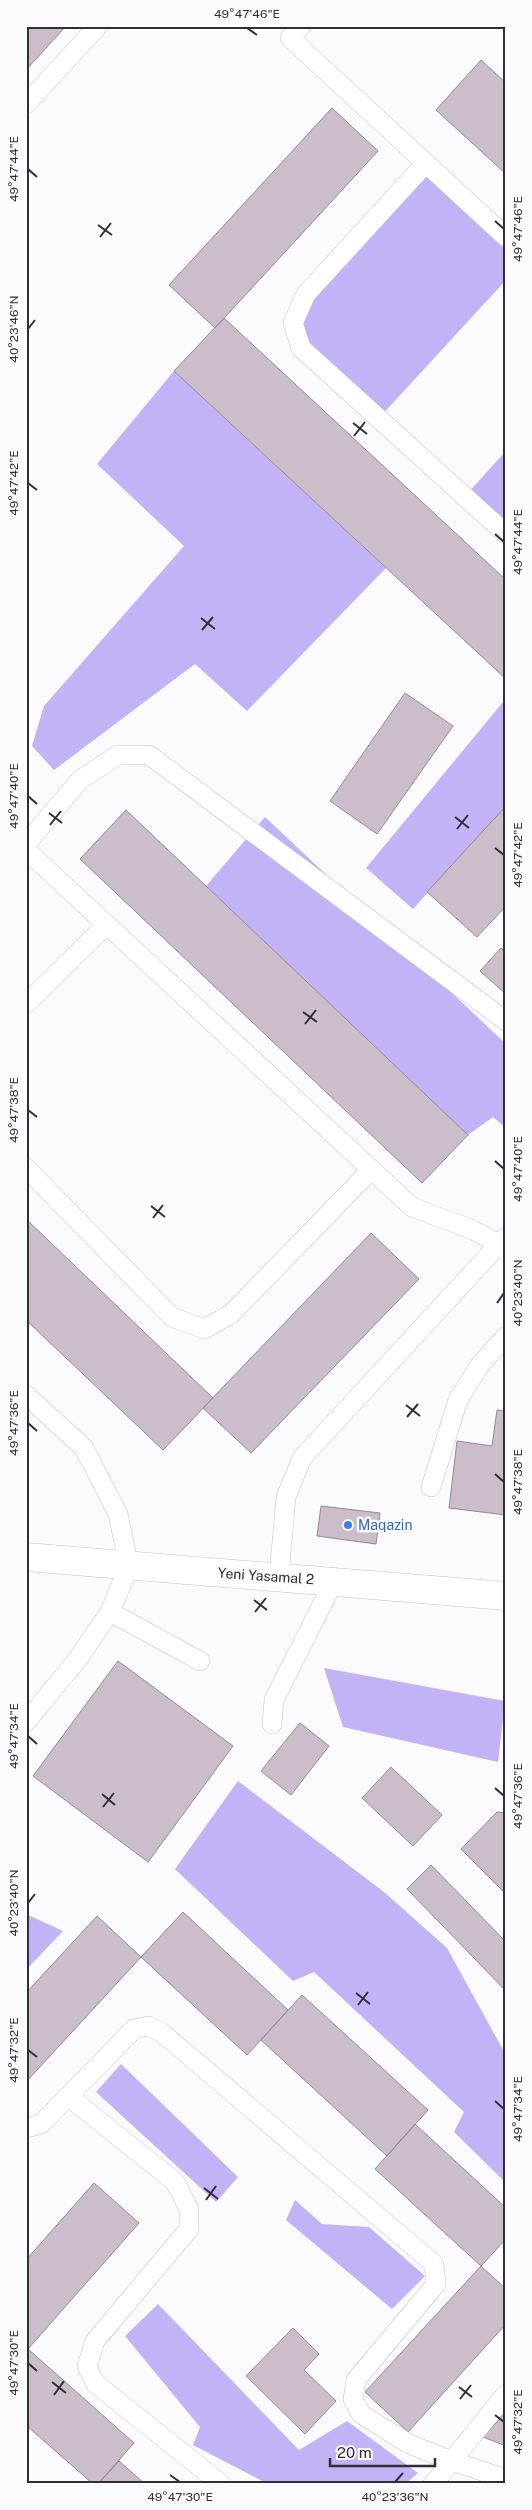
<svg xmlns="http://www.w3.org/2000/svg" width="532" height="2510" viewBox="0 0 532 2510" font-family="'Public Sans',sans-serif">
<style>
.forest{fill:#c2b3f7}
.building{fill:#cbbdc9;stroke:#968994}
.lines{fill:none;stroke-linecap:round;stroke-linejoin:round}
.service-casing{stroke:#c3c0d1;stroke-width:20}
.minor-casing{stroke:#c3c0d1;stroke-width:29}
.service{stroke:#fff;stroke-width:19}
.minor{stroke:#fff;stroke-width:28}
.ticks{fill:none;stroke:#312f36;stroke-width:2}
.shop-dot{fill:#3f7fe0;stroke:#fbfafd;stroke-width:2}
.labels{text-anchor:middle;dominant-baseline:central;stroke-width:5;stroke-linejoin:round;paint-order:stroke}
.shop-label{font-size:14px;fill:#366cbe;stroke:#fbfafd;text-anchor:start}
.street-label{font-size:14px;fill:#312f36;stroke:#fbfafd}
.neatline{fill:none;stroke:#312f36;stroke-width:2}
.ticks-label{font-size:12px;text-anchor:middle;fill:#312f36}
</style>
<rect width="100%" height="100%" fill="#fbfafd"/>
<!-- forest -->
<path class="forest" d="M425 164 506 237V280L379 418 301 348 293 323Z
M174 371 386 568 247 711 195 664 54 770 32 746 44 706 184 546 97 464Z
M506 451V534L465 496Z
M503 702 506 704V806L413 909 366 868Z
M265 817 506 1044V1128L493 1117 468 1135 206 886Z
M324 1668 505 1701 498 1762 343 1727Z
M238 1781 384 1892 447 1948 506 2055V2183L454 2132 464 2112 314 1972 293 1981 175 1869Z
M26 1914 63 1931 26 1970Z
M121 2064 238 2177 216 2202 96 2092Z
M295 2200 322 2224 369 2227 425 2276 392 2309 286 2220Z
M158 2304 299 2450 347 2421 418 2473 405 2484H268L193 2445 200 2427 125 2336Z"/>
<!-- building -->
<path class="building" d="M26 26H66L26 70Z
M481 60 506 83V174L436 110Z
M332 108 378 151 215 328 169 285Z
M224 318 506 580V679L174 371Z
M405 693 453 726 377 834 330 801Z
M506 806V906L477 937 427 892Z
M126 810 468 1135 422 1183 80 859Z
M501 948 506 953V994L480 971Z
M26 1219 213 1398 163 1450 26 1320Z
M371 1233 419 1279 251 1453 203 1408Z
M497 1410 506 1411V1515L449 1508 457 1441 492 1446Z
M321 1506 380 1513 376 1544 317 1536Z
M118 1661 233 1746 148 1862 33 1776Z
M300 1723 329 1746 291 1795 261 1771Z
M391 1767 442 1815 413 1846 362 1798Z
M497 1812 506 1813V1894L461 1849Z
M431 1865 506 1942V1991L407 1889Z
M183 1912 288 2010 247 2055 141 1957Z
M97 1916 141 1957 26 2082V1993Z
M302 1995 428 2110 387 2156 261 2040Z
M415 2124 506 2208V2239L481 2266 375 2169Z
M94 2183 139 2223 28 2349 26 2260Z
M481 2266 506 2289V2324L408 2432 365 2392Z
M293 2328 319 2354 304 2370 336 2401 305 2434 246 2376Z
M28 2349 134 2443 98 2484H93L26 2425Z
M506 2412V2446L483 2437Z
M119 2461 145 2484H98Z"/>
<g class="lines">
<!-- service casing -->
<g class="service-casing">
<path id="service" d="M301 26 290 38 506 237
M26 104 98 26
M425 164 306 294 293 323 301 348 506 534
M26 844 80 780 118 755H149L506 1021
M26 850 412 1207 473 1230 499 1244 506 1237
M26 1004 106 925
M26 1168 172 1317 204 1329 231 1314 370 1171
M26 1395 84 1448 118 1514 129 1566 110 1612 77 1660 26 1722
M431 1487 458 1400 480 1365 506 1336
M279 1576 286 1497 302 1458 499 1244 506 1250
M110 1612 200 1661
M272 1724 274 1700 334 1581
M68 2096 175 2182 189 2209V2229L95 2341 87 2366 95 2383 221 2484
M26 2128 41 2124 134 2029 148 2026 161 2032 434 2264 436 2284 356 2380 353 2399 361 2414 409 2444 452 2461 506 2479
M433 2484 506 2394"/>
</g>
<!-- minor casing -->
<g class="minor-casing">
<path id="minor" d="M26 1557 506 1596"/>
</g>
<!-- service -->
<use href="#service" class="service"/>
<!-- minor -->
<use href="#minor" class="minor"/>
</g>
<!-- ticks -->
<path class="ticks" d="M247 28 257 35M28 169 37 177M495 221 504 229M98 225 112 235M100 237 111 223M28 329 35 320M353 423 367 434M354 436 365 422M28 483 37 490M495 534 504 542M201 618 215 629M202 630 213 617M28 796 37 804M49 813 62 823M455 817 469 828M50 825 61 811M457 829 468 815M495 848 504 855M303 1012 317 1022M305 1024 316 1010M28 1110 37 1117M495 1161 504 1169M151 1206 165 1217M153 1218 163 1205M497 1303 504 1293M406 1405 420 1416M407 1417 418 1404M28 1423 37 1431M495 1474 504 1482M254 1600 267 1610M255 1612 266 1598M28 1736 37 1744M495 1788 504 1796M102 1794 115 1805M103 1807 114 1793M28 1903 35 1894M356 1993 370 2004M358 2005 368 1992M28 2050 37 2057M495 2101 504 2109M204 2188 218 2199M206 2200 216 2186M28 2363 37 2371M52 2382 66 2393M459 2387 472 2397M54 2395 64 2381M460 2399 471 2385M495 2415 504 2422M170 2475 180 2482M395 2482 403 2473"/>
<!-- markers -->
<circle class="shop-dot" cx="348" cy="1525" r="5"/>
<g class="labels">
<!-- shop labels -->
<g class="shop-label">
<text x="358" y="1525">Maqazin</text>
</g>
<!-- street labels -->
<g class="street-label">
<text transform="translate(266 1576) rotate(4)">Yeni Yasamal 2</text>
</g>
</g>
<!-- border -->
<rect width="532" height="2510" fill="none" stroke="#fbfafd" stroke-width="55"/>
<!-- scale -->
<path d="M330 2458v8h105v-8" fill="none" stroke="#312f36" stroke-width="2.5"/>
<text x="337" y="2458" font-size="15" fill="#312f36" stroke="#fbfafd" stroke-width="4" paint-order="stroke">20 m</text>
<rect x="28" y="28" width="476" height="2454" class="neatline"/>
<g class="ticks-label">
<text x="247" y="18">49°47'46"E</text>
<text transform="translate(14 169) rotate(-90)" y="4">49°47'44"E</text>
<text transform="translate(518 229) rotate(-90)" y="4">49°47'46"E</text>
<text transform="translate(14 329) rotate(-90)" y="4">40°23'46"N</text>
<text transform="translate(14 483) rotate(-90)" y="4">49°47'42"E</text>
<text transform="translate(518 542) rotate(-90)" y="4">49°47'44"E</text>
<text transform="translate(14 796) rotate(-90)" y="4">49°47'40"E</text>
<text transform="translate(518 855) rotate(-90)" y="4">49°47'42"E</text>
<text transform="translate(14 1110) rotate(-90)" y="4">49°47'38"E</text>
<text transform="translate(518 1169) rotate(-90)" y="4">49°47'40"E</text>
<text transform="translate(518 1293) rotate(-90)" y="4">40°23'40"N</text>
<text transform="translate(14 1423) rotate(-90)" y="4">49°47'36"E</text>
<text transform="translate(518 1482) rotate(-90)" y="4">49°47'38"E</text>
<text transform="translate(14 1736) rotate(-90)" y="4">49°47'34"E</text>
<text transform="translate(518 1796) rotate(-90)" y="4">49°47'36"E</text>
<text transform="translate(14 1903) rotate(-90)" y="4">40°23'40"N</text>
<text transform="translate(14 2050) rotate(-90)" y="4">49°47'32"E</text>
<text transform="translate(518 2109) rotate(-90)" y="4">49°47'34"E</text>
<text transform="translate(14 2363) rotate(-90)" y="4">49°47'30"E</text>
<text transform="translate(518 2422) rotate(-90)" y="4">49°47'32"E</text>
<text x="180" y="2501">49°47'30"E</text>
<text x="395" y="2501">40°23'36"N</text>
</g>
</svg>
